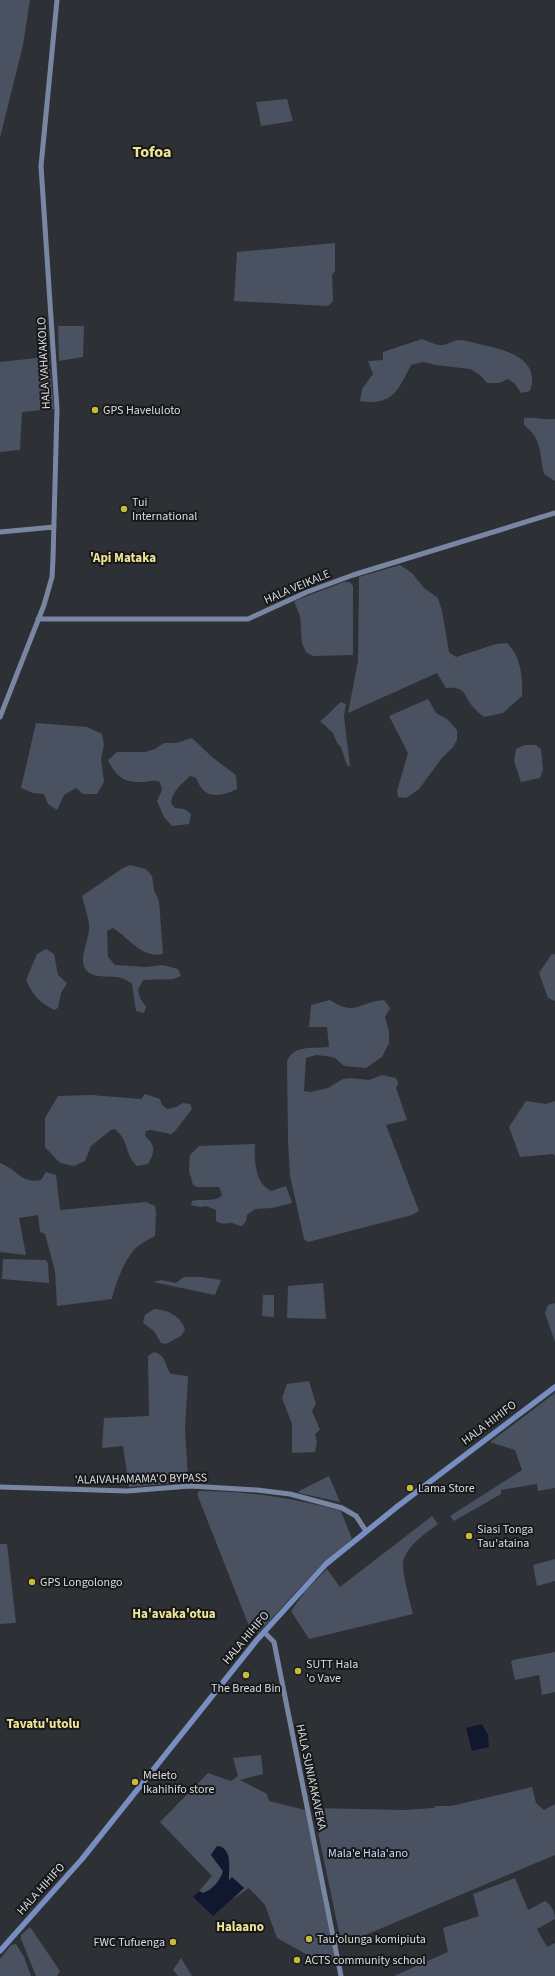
<svg xmlns="http://www.w3.org/2000/svg" width="555" height="1976" viewBox="0 0 555 1976" font-family="'Source Sans 3',sans-serif">
<style>
.green{fill:#4a5262}
.water{fill:#0f182f}
.lines{fill:none;stroke-linecap:round;stroke-linejoin:round}
.secondary{stroke:#7986a2;stroke-width:5}
.primary{stroke:#788ec1;stroke-width:5.5}
.poi-dot{fill:#c9ba3a;stroke:#17181a;stroke-width:1.5}
.labels{text-anchor:middle;dominant-baseline:central;stroke-width:4;stroke-linejoin:round;paint-order:stroke}
.street-label{font-size:12px;fill:#dadbde;stroke:#17181a}
.poi-label{font-size:12px;fill:#dadbde;stroke:#17181a;text-anchor:start}
.park-label{font-size:12px;fill:#c9d7f6;stroke:#17181a}
.neighbourhood-label{font-size:13px;font-weight:bold;fill:#eee595;stroke:#17181a}
.district-label{font-size:16px;font-weight:bold;fill:#eee595;stroke:#17181a}
</style>
<rect width="100%" height="100%" fill="#2d3034"/>
<!-- green -->
<path class="green" d="M0 0H30L23 45 0 138Z
M287 99 293 121 261 126 256 102Z
M335 243V271L332 275 333 301 328 306 234 301 237 252Z
M58 326H84L83 357 59 361Z
M422 339C428 341 437 346 443 345 448 344 453 341 458 340 465 340 475 343 483 345 507 350 541 359 530 391L521 393 515 384 508 379 499 383H487L480 375 470 369 436 365 423 362 411 365C398 391 392 406 360 401L362 389 373 374 368 361 383 360V352Z
M46 357 49 358 54 409 22 412 20 450 0 452V362Z
M524 418C535 417 544 420 555 419V481L544 474C539 453 543 440 524 425Z
M400 565 412 573 424 588 438 598 442 611 449 652 456 657 496 644 507 643C521 656 523 678 522 696L503 713 484 717C481 714 477 712 474 708 463 696 467 686 446 688L437 673 348 713 358 661 359 577Z
M344 582H350L353 586V655L313 656 306 652 302 643 300 616 294 601Z
M428 699 436 713 447 719 457 730V740L453 747 442 758 419 789 406 798 398 797 397 791 408 753 389 716Z
M341 702 346 704 344 716 350 767 347 765 341 747 337 743 333 733 320 721C330 714 333 708 341 702Z
M36 723 87 727 102 734 104 745 101 759 104 782 97 794H83L76 788 64 795 57 810 48 804 44 794 33 793 21 788Z
M192 738 212 757 236 775 237 789C219 798 204 799 196 778L190 776C181 785 173 790 171 803L175 808 184 809 191 814 189 824 172 826 164 817 157 801 162 790 160 782C152 779 148 782 141 782 123 783 115 775 108 760L117 752H145L155 749 164 743H176Z
M525 745H536L541 749 543 770 540 778 521 782 514 761 516 749Z
M130 865 146 869 152 876 154 890 159 901 163 954C142 959 128 937 113 928L107 931 108 957 115 965 146 967 162 965 178 969 181 976 173 979 143 980 138 990 140 998 146 1007 144 1013 136 1011 132 984C119 973 108 979 94 975 72 968 90 941 89 927 89 917 84 906 82 896L123 868Z
M46 949 54 954 58 975 67 983 61 993 58 1008 54 1010C39 1002 33 995 26 980L37 954Z
M555 954V1001L548 998 539 973 551 955Z
M330 1000C356 1017 358 1002 384 1000L390 1008 385 1017 389 1031V1043L382 1057 366 1068 344 1066 335 1058 326 1056 316 1055 306 1058 304 1091 311 1092 328 1088 343 1079 350 1078 369 1080 382 1075 396 1078 398 1083 396 1088 407 1120 386 1125 419 1211 412 1215 308 1242 304 1239 290 1176 288 1141 287 1061C295 1044 312 1049 329 1047L327 1027H309L311 1005Z
M145 1094 160 1099 162 1105 167 1109 176 1107 183 1103 190 1104 192 1109 175 1131 171 1134 151 1130 146 1131 145 1136C156 1146 155 1152 148 1164L137 1166C124 1154 130 1142 115 1129L111 1130 91 1146 85 1161 74 1166 60 1163 45 1147V1118L58 1096 91 1095 141 1099Z
M526 1101 546 1104 555 1101V1156L553 1154 520 1157 509 1127Z
M255 1144C254 1160 255 1183 271 1191L286 1186 292 1203 272 1208 255 1209 247 1215 246 1221 242 1226C239 1226 236 1224 232 1223 226 1223 223 1225 216 1221V1210L206 1206 200 1207 191 1205 192 1201C201 1198 216 1203 222 1195L219 1187H197L193 1185 189 1171 190 1155 199 1146Z
M0 1163C19 1170 20 1184 41 1180L46 1172 56 1175 60 1210 146 1202 155 1206 156 1213 155 1236C150 1239 145 1241 141 1244 127 1252 115 1284 112 1299L57 1306 55 1271 45 1234 40 1232 38 1215 19 1218 26 1255 0 1252Z
M3 1259 46 1260 48 1263 49 1283 2 1279Z
M184 1277H202L221 1280 215 1295 153 1282 161 1280 176 1283Z
M323 1283 326 1319 287 1318 288 1286Z
M263 1295H274V1317L262 1316Z
M555 1303V1342L545 1313 548 1305Z
M154 1309C167 1309 182 1317 185 1330L181 1336 166 1344 161 1343 154 1331 143 1323 145 1315Z
M154 1352C167 1356 164 1365 171 1374L188 1376 185 1429 188 1479 187 1482 129 1487 123 1446 102 1448 104 1418 149 1416 148 1356Z
M309 1381 316 1404 312 1411 320 1430 315 1434 317 1442 315 1452 292 1453V1424L282 1398 287 1384Z
M555 1393V1488L538 1491 537 1484 501 1490V1494L454 1521 450 1516 522 1470 515 1450 490 1442Z
M329 1476 340 1502 299 1493V1491Z
M199 1491C247 1491 295 1498 341 1511L352 1539 323 1563 258 1633 251 1631 197 1494Z
M432 1516 438 1524C426 1533 403 1548 403 1565 403 1578 410 1601 413 1614L309 1639 291 1611 307 1589 327 1569 340 1587Z
M0 1544H7L16 1623 0 1624Z
M555 1559V1581L537 1586 533 1565Z
M555 1652V1692L542 1695 539 1675 515 1680 511 1662 513 1660Z
M261 1755 263 1774 240 1780 267 1794 269 1801 305 1810 336 1958 322 1963 277 1938 265 1905 249 1888 232 1900 244 1888 232 1878 229 1881C228 1868 232 1856 221 1846L215 1849 211 1855 223 1871C221 1881 211 1891 203 1893L199 1891 212 1876 160 1822 208 1773 231 1781 238 1776 233 1758Z
M532 1787 536 1803 544 1810 555 1804V1855L344 1944 341 1942 313 1808 404 1810 434 1808 435 1806H451Z
M515 1878 528 1910 545 1901C551 1905 555 1911 555 1919L537 1929 547 1947 555 1943V1976H394L448 1952 443 1928 479 1916 473 1894Z
M30 1927 60 1971 57 1976H36L21 1939V1935Z
M16 1944 24 1957 31 1976H0V1959L11 1945Z
M181 1958 192 1976H178L173 1970Z"/>
<!-- water -->
<path class="water" d="M482 1724 488 1735 489 1747 472 1751 466 1728Z
M217 1846C234 1848 228 1870 229 1881L232 1877 244 1888 213 1916 193 1897 199 1891 203 1893C211 1891 221 1880 223 1871L211 1855Z"/>
<g class="lines">
<!-- secondary -->
<path class="secondary" d="M0 532 54 527
M38 619H248L307 592 353 575 555 513
M0 717 44 605 52 577 53 559 57 409 41 166 57 0
M0 1487 127 1491 190 1486 257 1490 290 1494 342 1508 356 1516 366 1531
M264 1632 274 1642 341 1976"/>
<!-- primary -->
<path class="primary" d="M0 1951 82 1859 256 1641 326 1564 398 1506 555 1387"/>
</g>
<!-- markers -->
<g class="poi-dot">
<circle cx="95" cy="410" r="4"/>
<circle cx="124" cy="509" r="4"/>
<circle cx="410" cy="1488" r="4"/>
<circle cx="469" cy="1536" r="4"/>
<circle cx="32" cy="1582" r="4"/>
<circle cx="298" cy="1671" r="4"/>
<circle cx="246" cy="1675" r="4"/>
<circle cx="135" cy="1782" r="4"/>
<circle cx="309" cy="1939" r="4"/>
<circle cx="173" cy="1942" r="4"/>
<circle cx="297" cy="1960" r="4"/>
</g>
<g class="labels">
<!-- street labels -->
<g class="street-label">
<text transform="translate(44 363) rotate(-93)">HALA VAHA'AKOLO</text>
<text transform="translate(297 587) rotate(-23)">HALA VEIKALE</text>
<text transform="translate(489 1423) rotate(-37)">HALA HIHIFO</text>
<text transform="translate(141 1479) rotate(-1)">'ALAIVAHAMAMA'O BYPASS</text>
<text transform="translate(246 1638) rotate(-50)">HALA HIHIFO</text>
<text transform="translate(311 1777) rotate(78)">HALA SUNIA'AKAVEKA</text>
<text transform="translate(41 1889) rotate(-48)">HALA HIHIFO</text>
</g>
<!-- poi labels -->
<g class="poi-label">
<text x="103" y="410">GPS Haveluloto</text>
<text x="132" y="502">Tui<tspan x="132" dy="14">International</tspan></text>
<text x="418" y="1488">Lama Store</text>
<text x="477" y="1529">Siasi Tonga<tspan x="477" dy="14">Tau'ataina</tspan></text>
<text x="40" y="1582">GPS Longolongo</text>
<text x="306" y="1664">SUTT Hala<tspan x="306" dy="14">'o Vave</tspan></text>
<text x="246" y="1688" text-anchor="middle">The Bread Bin</text>
<text x="143" y="1775">Meleto<tspan x="143" dy="14">Ikahihifo store</tspan></text>
<text x="317" y="1939">Tauʻolunga komipiuta</text>
<text x="165" y="1942" text-anchor="end">FWC Tufuenga</text>
<text x="305" y="1960">ACTS community school</text>
</g>
<!-- park labels -->
<g class="park-label">
<text x="368" y="1853">Mala'e Hala'ano</text>
</g>
<!-- neighbourhood labels -->
<g class="neighbourhood-label">
<text x="123" y="558">'Api Mataka</text>
<text x="174" y="1614">Ha'avaka'otua</text>
<text x="43" y="1724">Tavatu'utolu</text>
<text x="240" y="1927">Halaano</text>
</g>
<!-- district labels -->
<g class="district-label">
<text x="152" y="152">Tofoa</text>
</g>
</g>
</svg>
